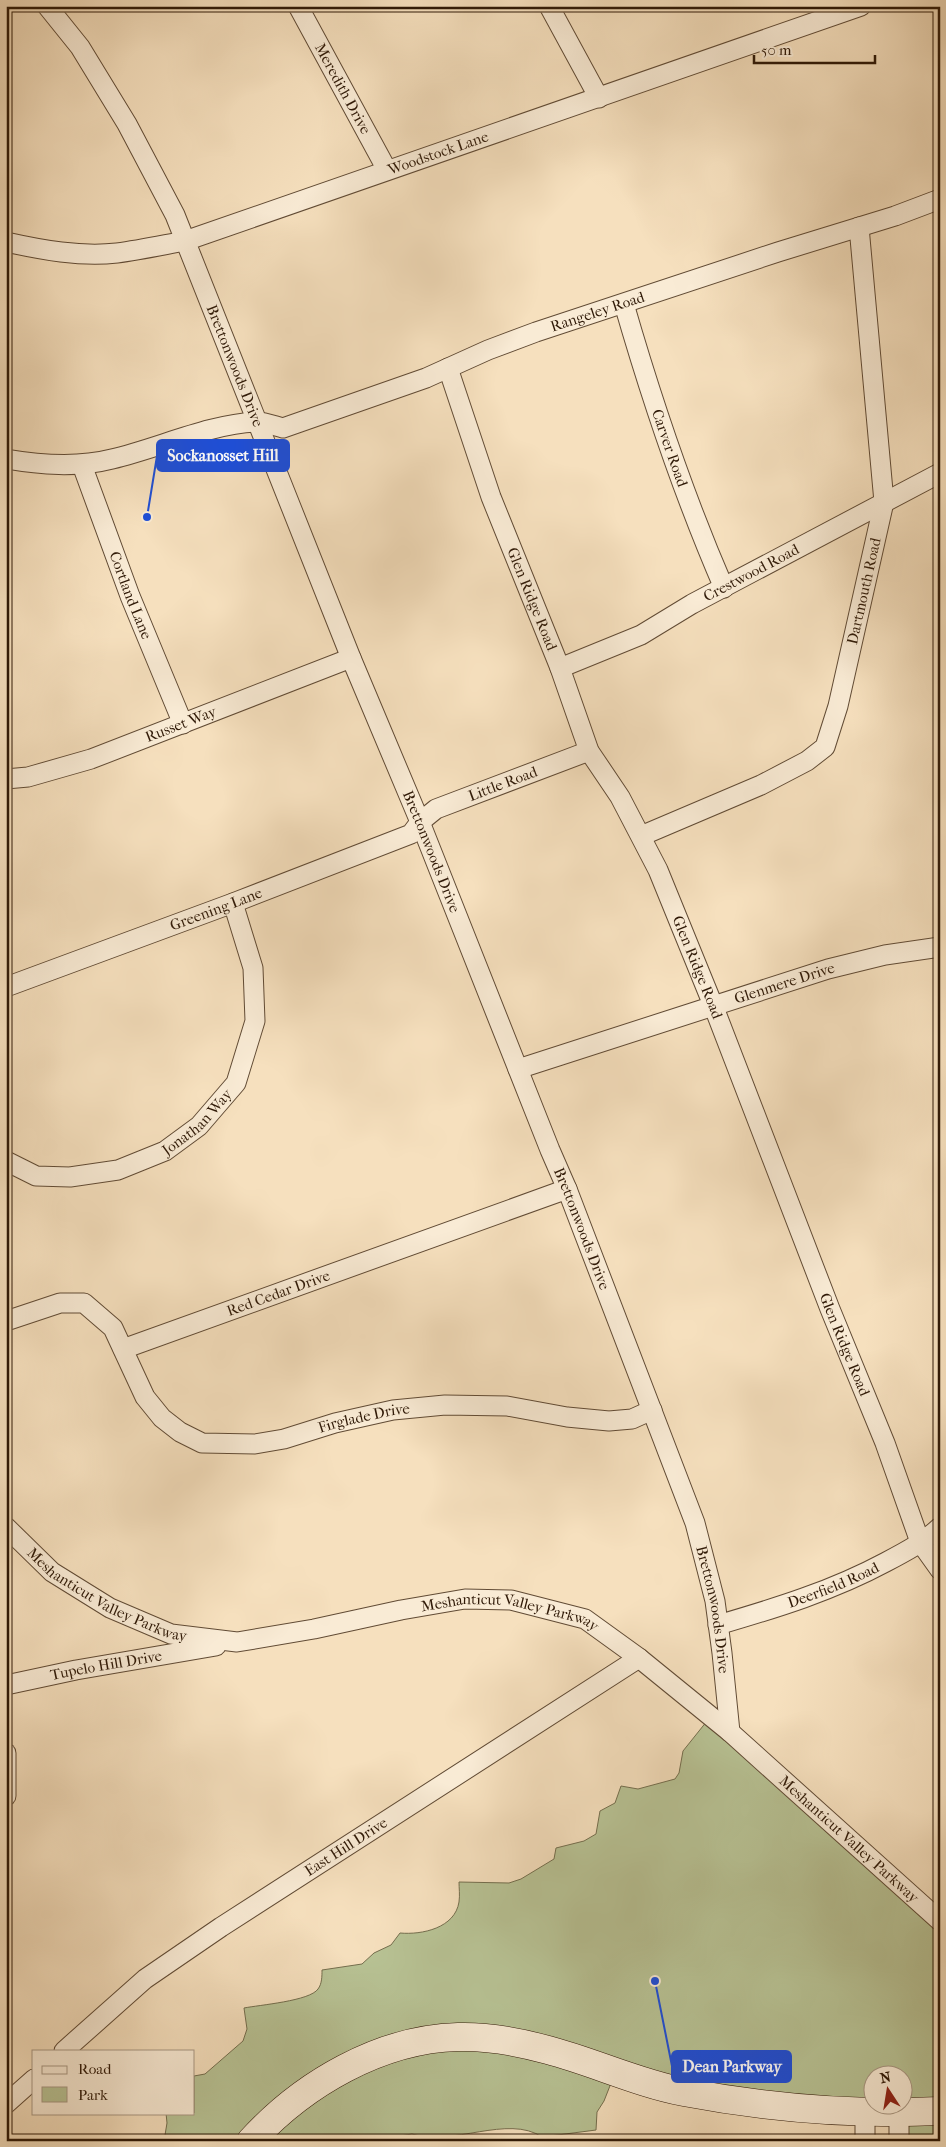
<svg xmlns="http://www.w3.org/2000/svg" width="946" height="2147" viewBox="0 0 946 2147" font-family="'IM FELL French Canon',serif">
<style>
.green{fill:#b8c395;stroke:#746e4e;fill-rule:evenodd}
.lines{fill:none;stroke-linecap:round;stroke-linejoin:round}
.minor-casing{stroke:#614b35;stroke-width:21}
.secondary-casing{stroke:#2f1907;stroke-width:29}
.minor{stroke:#f9ebd5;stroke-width:19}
.secondary{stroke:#f9ebd5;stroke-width:28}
.labels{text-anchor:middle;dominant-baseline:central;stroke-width:4;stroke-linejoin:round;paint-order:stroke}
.street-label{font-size:15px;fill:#2f1907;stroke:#f9ebd5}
.leader{fill:none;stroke:#1d4ed8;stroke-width:2}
.callout-dot{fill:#1d4ed8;stroke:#f9ebd5;stroke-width:2}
.callout{fill:#1d4ed8;stroke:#1d4ed8;stroke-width:2}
.callout-label{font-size:16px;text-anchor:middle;font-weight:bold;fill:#fff}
</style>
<rect width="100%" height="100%" fill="#f6e0be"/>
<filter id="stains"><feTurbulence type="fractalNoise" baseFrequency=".004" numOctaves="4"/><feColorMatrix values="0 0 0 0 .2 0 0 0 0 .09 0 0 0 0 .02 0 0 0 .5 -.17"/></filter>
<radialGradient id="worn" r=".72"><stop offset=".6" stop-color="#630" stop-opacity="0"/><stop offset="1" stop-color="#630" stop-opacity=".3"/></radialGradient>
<!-- green -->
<path class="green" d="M711 1716 940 1921V2141H899V2116L615 2073 604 2101 597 2112 596 2130 542 2137C508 2114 452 2147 412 2134L387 2138 382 2141H164L167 2123 166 2113H194V2076L205 2074 243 2041 247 2029 244 2008C259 2005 310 2001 318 1989 322 1984 322 1976 322 1970L362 1964 374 1953 391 1945 400 1933C422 1935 455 1928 459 1902 460 1895 459 1888 459 1882L509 1883 521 1879 554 1859 556 1848 584 1841 596 1834 600 1811 615 1803 621 1786 638 1789 675 1779 679 1773 683 1751ZM874 2074H904V2104H874Z"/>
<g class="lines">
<!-- minor casing -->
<g class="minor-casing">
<g id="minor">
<path id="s1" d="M47 6 80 47 127 124 175 215 351 658 420 822 550 1150 567 1189 695 1523 715 1601 722 1653 730 1732"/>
<path id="s2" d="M298 6 387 170"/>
<path d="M549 6 599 98"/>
<path id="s3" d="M6 242C42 250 80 257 117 253 140 250 163 245 185 241L861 6"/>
<path id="s4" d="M624 304C652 401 684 496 724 588"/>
<path id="s5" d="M448 368 491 497 560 668 589 751 620 797 658 870 713 1005 830 1309 885 1443 920 1542 940 1570"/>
<path id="s6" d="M6 459C41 465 77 468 112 459 159 448 209 424 257 422 265 422 275 426 283 428L426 378 488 350 536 332 778 252 895 216 940 199"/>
<path id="s7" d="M82 465 130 596 183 724"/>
<path id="s8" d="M560 668 641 635 692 604 940 473"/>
<path id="s9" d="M6 779 28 777 91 759 351 658"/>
<path id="s10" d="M641 836 761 785 807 761 825 747 838 706 884 502 859 227"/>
<path id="s11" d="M6 987 233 903 411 834 420 822 436 809 589 751"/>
<path id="s12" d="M518 1069 828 969 885 955 940 947"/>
<path id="s13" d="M6 1161 36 1176 70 1177 118 1170 165 1151 199 1126 236 1083 255 1021 253 968 233 903"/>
<path id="s14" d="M6 1321 60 1303H84L113 1328 145 1397 162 1418 180 1432 202 1443 255 1444 284 1439 335 1423 393 1410 445 1405 507 1406 567 1417 609 1421 632 1419 652 1410"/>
<path id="s15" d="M123 1349 567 1189"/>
<path id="s16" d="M6 1527 52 1572 110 1608 171 1634 237 1642 314 1629 401 1610 465 1599 511 1600 585 1619 639 1658 730 1732 940 1921"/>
<path id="s17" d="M718 1625C776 1608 832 1591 886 1562 905 1552 924 1542 940 1527"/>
<path id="s18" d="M6 1685 76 1670 216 1646"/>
<path d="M6 1753V1796"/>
<path id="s19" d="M64 2051 145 1979 221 1927 639 1658"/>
<path d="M6 2104 34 2079"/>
<path d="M865 2111V2141"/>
<path d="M899 2112V2141"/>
</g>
</g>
<!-- secondary casing -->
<g class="secondary-casing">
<path id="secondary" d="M251 2141C303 2084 380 2039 458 2037 488 2036 519 2042 548 2050 594 2062 637 2083 684 2092 768 2108 855 2115 940 2111"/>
</g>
<!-- minor -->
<use href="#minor" class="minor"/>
<!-- secondary -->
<use href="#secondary" class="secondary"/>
</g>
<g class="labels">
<!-- street labels -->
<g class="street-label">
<text stroke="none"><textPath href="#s2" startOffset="94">Meredith Drive</textPath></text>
<text stroke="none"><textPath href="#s3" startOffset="449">Woodstock Lane</textPath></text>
<text stroke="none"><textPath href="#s6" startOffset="619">Rangeley Road</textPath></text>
<text stroke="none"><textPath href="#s1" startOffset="408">Brettonwoods Drive</textPath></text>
<text stroke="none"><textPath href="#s4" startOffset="151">Carver Road</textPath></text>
<text stroke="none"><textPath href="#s8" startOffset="214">Crestwood Road</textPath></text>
<text stroke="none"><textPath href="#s10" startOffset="366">Dartmouth Road</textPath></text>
<text stroke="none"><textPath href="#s7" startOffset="139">Cortland Lane</textPath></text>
<text stroke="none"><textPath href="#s5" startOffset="246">Glen Ridge Road</textPath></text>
<text stroke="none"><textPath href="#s9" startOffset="184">Russet Way</textPath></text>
<text stroke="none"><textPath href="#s11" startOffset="540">Little Road</textPath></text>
<text stroke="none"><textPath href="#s1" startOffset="932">Brettonwoods Drive</textPath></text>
<text stroke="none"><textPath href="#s11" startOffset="224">Greening Lane</textPath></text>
<text stroke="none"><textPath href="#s5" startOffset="651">Glen Ridge Road</textPath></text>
<text stroke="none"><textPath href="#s12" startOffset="280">Glenmere Drive</textPath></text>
<text stroke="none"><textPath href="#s13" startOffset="210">Jonathan Way</textPath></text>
<text stroke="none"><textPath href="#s1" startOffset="1338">Brettonwoods Drive</textPath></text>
<text stroke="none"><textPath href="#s15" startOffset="165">Red Cedar Drive</textPath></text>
<text stroke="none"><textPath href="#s5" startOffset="1056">Glen Ridge Road</textPath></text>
<text stroke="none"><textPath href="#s14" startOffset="435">Firglade Drive</textPath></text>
<text stroke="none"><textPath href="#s17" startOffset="122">Deerfield Road</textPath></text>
<text stroke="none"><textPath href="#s16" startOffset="124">Meshanticut Valley Parkway</textPath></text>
<text stroke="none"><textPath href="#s1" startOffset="1742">Brettonwoods Drive</textPath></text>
<text stroke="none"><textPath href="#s16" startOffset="544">Meshanticut Valley Parkway</textPath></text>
<text stroke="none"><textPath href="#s18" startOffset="102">Tupelo Hill Drive</textPath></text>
<text stroke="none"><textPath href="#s16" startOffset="964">Meshanticut Valley Parkway</textPath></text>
<text stroke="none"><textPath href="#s19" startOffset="349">East Hill Drive</textPath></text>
</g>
</g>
<!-- callouts -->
<path class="leader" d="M147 517L157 456M655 1981L672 2066"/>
<g class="callout-dot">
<circle cx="147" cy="517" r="5"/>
<circle cx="655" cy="1981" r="5"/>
</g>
<g class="callout">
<rect x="157" y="440" width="132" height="31" rx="5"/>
<rect x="672" y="2051" width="119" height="31" rx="5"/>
</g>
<g class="callout-label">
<text x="223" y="461">Sockanosset Hill</text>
<text x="732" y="2072">Dean Parkway</text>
</g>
<!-- margin -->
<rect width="946" height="2147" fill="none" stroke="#f6e0be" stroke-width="25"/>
<rect x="8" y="8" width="931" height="2132" fill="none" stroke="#2f1907" stroke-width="2.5"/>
<rect x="12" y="12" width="921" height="2122" fill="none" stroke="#2f1907"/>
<!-- legend -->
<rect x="32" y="2050" width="162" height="65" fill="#f9ebd5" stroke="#a89783"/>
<rect x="42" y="2066" width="25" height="8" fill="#f9ebd5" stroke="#a89783"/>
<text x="78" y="2074" font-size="15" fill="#2f1907">Road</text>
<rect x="42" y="2087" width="25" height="15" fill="#b8c395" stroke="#a89783"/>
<text x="78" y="2100" font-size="15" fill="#2f1907">Park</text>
<!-- north arrow -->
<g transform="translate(888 2090) rotate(348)"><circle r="24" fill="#f9ebd5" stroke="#a89783"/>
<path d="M0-4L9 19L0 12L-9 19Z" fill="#8f2418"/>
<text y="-8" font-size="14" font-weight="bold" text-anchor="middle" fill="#2f1907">N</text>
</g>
<!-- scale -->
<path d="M754 55v8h121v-8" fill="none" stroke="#2f1907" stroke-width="2.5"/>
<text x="761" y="55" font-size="15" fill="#2f1907" stroke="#f9ebd5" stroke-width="4" paint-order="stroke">50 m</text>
<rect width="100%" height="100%" filter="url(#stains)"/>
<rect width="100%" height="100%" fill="url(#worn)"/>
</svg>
